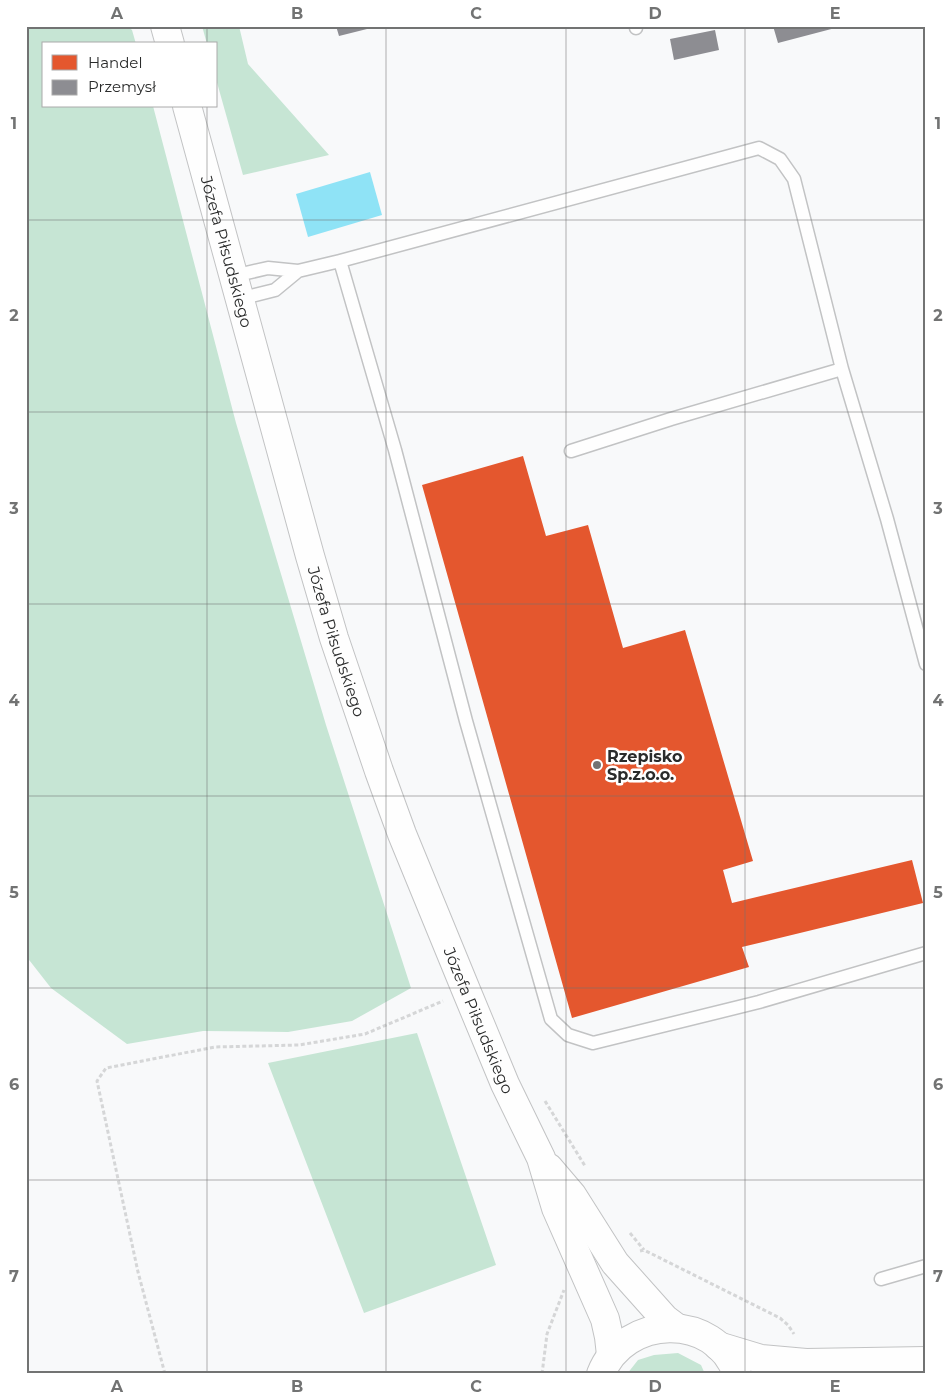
<svg xmlns="http://www.w3.org/2000/svg" width="952" height="1400" viewBox="0 0 952 1400" font-family="Montserrat,sans-serif">
<style>
.green{fill:#c6e5d4}
.water{fill:#8fe3f6}
.shops{fill:#e4572e}
.industry{fill:#8d8d92}
.lines{fill:none;stroke-linecap:round;stroke-linejoin:round}
.lane-casing{stroke:#c2c3c4;stroke-width:15}
.secondary-casing{stroke:#c2c3c4;stroke-width:30}
.primary-casing{stroke:#c2c3c4;stroke-width:30}
.path{stroke:#d5d6d7;stroke-width:3;stroke-dasharray:4 2.5;stroke-linecap:butt}
.lane{stroke:#fefefe;stroke-width:12}
.secondary{stroke:#fefefe;stroke-width:28}
.primary{stroke:#fefefe;stroke-width:28}
.grid{fill:none;stroke:#727373;stroke-width:1;stroke-opacity:0.55}
.poi-dot{fill:#727373;stroke:#fff;stroke-width:2}
.labels{text-anchor:middle;dominant-baseline:central;stroke-width:5;stroke-linejoin:round;paint-order:stroke}
.street-label{font-size:16px;fill:#2a2b2b;stroke:#fff}
.poi-label{font-size:16px;font-weight:bold;fill:#2a2b2b;stroke:#fff;text-anchor:start}
.neatline{fill:none;stroke:#727373;stroke-width:2}
.grid-label{font-size:16px;text-anchor:middle;font-weight:bold;fill:#727373}
</style>
<rect width="100%" height="100%" fill="#f8f9fa"/>
<!-- green -->
<path class="green" d="M26 26H127L132 30 136 44H44V106H153L236 423 326 725 411 988 352 1021 288 1032 203 1031 127 1044 51 988 26 956Z
M202 26H239L248 64 329 155 243 175 216 79V44H207Z
M417 1033 496 1265 364 1313 268 1063Z
M678 1353 701 1365 705 1374H627L638 1360 654 1355Z"/>
<!-- water -->
<path class="water" d="M370 172 382 215 308 237 296 194Z"/>
<!-- shops -->
<path class="shops" d="M523 456 546 536 588 525 623 648 685 630 753 861 723 870 732 903 912 860 923 903 742 947 749 967 572 1018 422 485Z"/>
<!-- industry -->
<path class="industry" d="M336 26H375V27L339 36Z
M773 26H839V27L778 43Z
M715 30 719 50 674 60 670 39Z"/>
<g class="lines">
<!-- lane casing -->
<g class="lane-casing">
<path id="lane" d="M636 26V28
M233 276 268 268 298 271 340 261
M239 299 275 290 298 271
M571 451 671 419 842 369
M926 664 887 519 842 369 794 179 780 159 759 148 340 261 395 450 466 721 551 1019 568 1035 593 1043 759 1002 926 953
M881 1279 926 1266"/>
</g>
<!-- secondary casing -->
<g class="secondary-casing">
<g id="secondary">
<path d="M165 26 170 44"/>
<path id="s1" d="M187 106 310 556 334 638 379 771 402 834 466 990 505 1084 541 1158 556 1208 605 1319 609 1337 611 1355"/>
<path d="M549 1168 572 1195 615 1263 665 1319 677 1328"/>
<path d="M718 1346 761 1359 806 1363 926 1361"/>
</g>
</g>
<!-- primary casing -->
<g class="primary-casing">
<path id="primary" d="M601 1374C624 1315 715 1311 737 1374"/>
</g>
<!-- path -->
<path class="path" d="M545 1101 585 1166
M630 1233 644 1250
M640 1251 644 1250 780 1318 788 1325 794 1334
M165 1374 138 1272 97 1081 106 1068 215 1047 299 1045 365 1034 443 1001
M542 1374 547 1334 564 1290"/>
<!-- lane -->
<use href="#lane" class="lane"/>
<!-- secondary -->
<use href="#secondary" class="secondary"/>
<!-- primary -->
<use href="#primary" class="primary"/>
</g>
<!-- grid -->
<path class="grid" d="M207 26V44M386 26V1374M566 26V1374M745 26V1374M207 106V1374M26 220H926M26 412H926M26 604H926M26 796H926M26 988H926M26 1180H926"/>
<!-- markers -->
<circle class="poi-dot" cx="597" cy="765" r="5"/>
<g class="labels">
<!-- street labels -->
<g class="street-label">
<text stroke="none"><textPath href="#s1" startOffset="151">Józefa Piłsudskiego</textPath></text>
<text stroke="none"><textPath href="#s1" startOffset="556">Józefa Piłsudskiego</textPath></text>
<text stroke="none"><textPath href="#s1" startOffset="961">Józefa Piłsudskiego</textPath></text>
</g>
<!-- poi labels -->
<g class="poi-label">
<text x="607" y="756">Rzepisko<tspan x="607" dy="18">Sp.z.o.o.</tspan></text>
</g>
</g>
<!-- border -->
<rect width="952" height="1400" fill="none" stroke="#ffffff" stroke-width="55"/>
<!-- legend -->
<rect x="42" y="42" width="175" height="65" fill="#ffffff" stroke="#aaaaaa"/>
<rect x="52" y="55" width="25" height="15" fill="#e4572e" stroke="#aaaaaa"/>
<text x="88" y="68" font-size="15" fill="#2a2b2b">Handel</text>
<rect x="52" y="80" width="25" height="15" fill="#8d8d92" stroke="#aaaaaa"/>
<text x="88" y="92" font-size="15" fill="#2a2b2b">Przemysł</text>
<rect x="28" y="28" width="896" height="1344" class="neatline"/>
<g class="grid-label">
<text x="117" y="19">A</text>
<text x="297" y="19">B</text>
<text x="476" y="19">C</text>
<text x="655" y="19">D</text>
<text x="835" y="19">E</text>
<text x="14" y="129">1</text>
<text x="938" y="129">1</text>
<text x="14" y="321">2</text>
<text x="938" y="321">2</text>
<text x="14" y="514">3</text>
<text x="938" y="514">3</text>
<text x="14" y="706">4</text>
<text x="938" y="706">4</text>
<text x="14" y="898">5</text>
<text x="938" y="898">5</text>
<text x="14" y="1090">6</text>
<text x="938" y="1090">6</text>
<text x="14" y="1282">7</text>
<text x="938" y="1282">7</text>
<text x="117" y="1392">A</text>
<text x="297" y="1392">B</text>
<text x="476" y="1392">C</text>
<text x="655" y="1392">D</text>
<text x="835" y="1392">E</text>
</g>
</svg>
